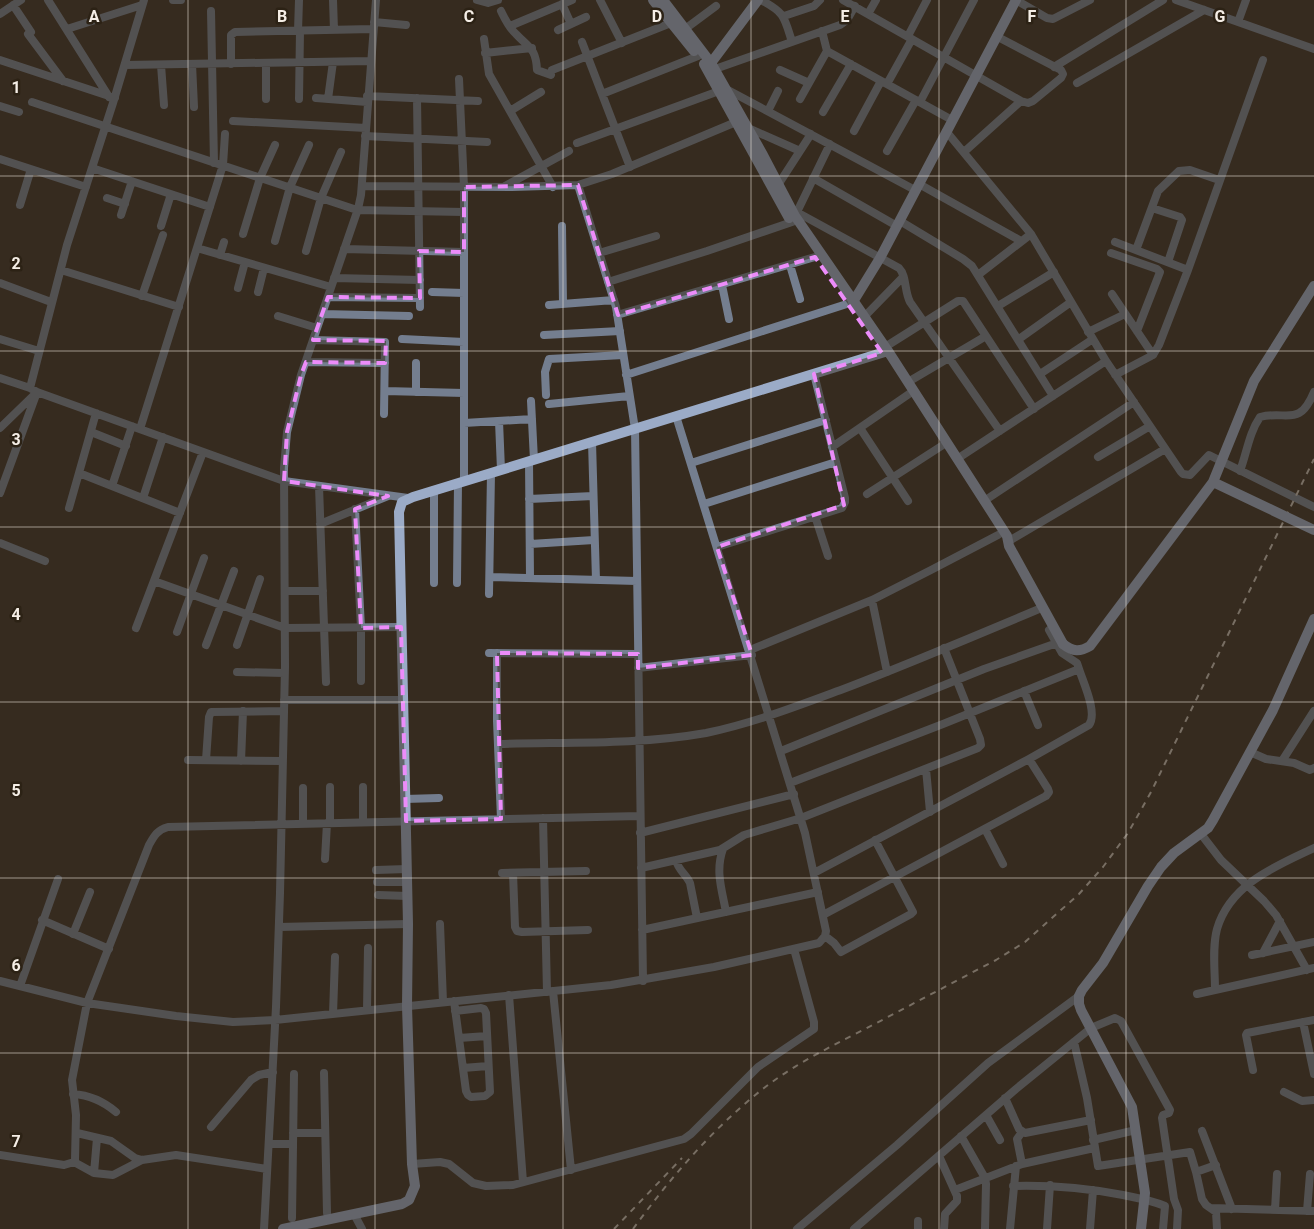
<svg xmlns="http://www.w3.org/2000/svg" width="1314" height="1229" viewBox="0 0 1314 1229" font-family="Roboto,sans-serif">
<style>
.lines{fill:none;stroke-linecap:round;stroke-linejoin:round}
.street{stroke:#747e8f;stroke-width:8}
.secondary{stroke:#9babc7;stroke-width:10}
.rail{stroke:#c7bfb6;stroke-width:2;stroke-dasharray:6 6;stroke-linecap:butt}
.secondary-bridge{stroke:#9babc7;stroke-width:10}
.marked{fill:none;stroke:#ec8cfa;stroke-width:4;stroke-dasharray:10 6;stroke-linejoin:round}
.grid{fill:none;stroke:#f5eee6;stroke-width:1;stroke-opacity:0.55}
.grid-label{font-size:16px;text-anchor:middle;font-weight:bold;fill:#f5eee6;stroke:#2c2215;stroke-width:5;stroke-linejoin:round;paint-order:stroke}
</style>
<rect width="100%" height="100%" fill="#362b1f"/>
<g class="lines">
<!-- street -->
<path class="street" d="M48 0 109 97
M144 0 113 103 67 245 30 388 37 392 284 481 408 498
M173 0H181
M333 0 334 30
M477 0 488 3 498 0
M600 0 622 43
M761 0C785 13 784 16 792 42
M843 0 1021 101 1028 103 1033 101 1061 78 1063 74 1061 70 996 36
M1016 0 1047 18 1053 19 1090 0
M1176 0 1314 49
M562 4 571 24
M13 5 31 32
M211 11 214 163
M501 11C505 19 509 28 516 34 529 48 536 48 537 70L551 75
M0 14 21 0
M868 14 876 0
M784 16 814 6 820 0
M374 22 406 25
M1238 22 1246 0
M510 26 572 0
M67 29 142 5
M685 29 716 6
M558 30 586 17
M298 31 299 0
M822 31 827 51 952 120
M28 34 63 81
M908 36 927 0
M484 39 489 74 553 187
M582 42 630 167
M485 53 532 48
M0 60 115 98
M266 63V99
M192 64 194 107
M231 64V35L235 32 373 29
M125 65 371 61
M161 65 164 105
M1054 67 1163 0
M715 69 840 25 847 20 855 6
M552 70 671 23
M780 70 809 83
M459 79 464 187V481
M1077 83 1204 10
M887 84 912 39
M726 89 915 190
M602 94 698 56
M367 96 478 101
M316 98 367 102
M417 98 420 307
M299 99 300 31
M328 99 333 62
M800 99 827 51
M32 102 357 210 464 212
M920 102 974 0
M0 106 19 112
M510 111 541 92
M768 111 778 91
M823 112 851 64
M233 121 366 128
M748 128 800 151
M854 131 881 81
M946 131 1031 234 1106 361 1181 472 1183 474 1190 475 1209 455 1314 507
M365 136 487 142
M577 143 719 91
M887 151 916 100
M964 152 1021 101
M0 159 86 187
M92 168 210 207
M813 178 897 226
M919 184 1021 241
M578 185 616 307 635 429 643 981
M778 185 811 134
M362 186 512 187 578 185 612 174 736 122
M505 186 569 151
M107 198 125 204
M20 205 31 169
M1152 208 1180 217 1182 220 1168 262
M791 209 899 268C907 276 904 291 910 302L1000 431
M797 212 830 144
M121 215 132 181
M900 221 963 259 972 266 1053 396
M161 226 171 194
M562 226 563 304
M243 234 260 178 275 145
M275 241 290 187 309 145
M1115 242 1188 270
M197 248 331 287
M344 249 464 252
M1136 250 1158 191 1179 171 1190 170 1219 180
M306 251 321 198 341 152
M599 253 656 236
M1111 253 1157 269 1160 272 1137 331
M220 255 224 242
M790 265 800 299
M61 270 179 307
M978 275 1031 234
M334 278 420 280
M608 282 707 251 792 222
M0 283 51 302
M722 285 729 319
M238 288 245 262
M258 292 264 268
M432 292 464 293
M1112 294 1153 355
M142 296 163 235
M328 297 420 298
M549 305 614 300
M998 306 1054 272
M322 314 409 316
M617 315 815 257
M278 316 317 328
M864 317 903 277
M1088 332 1125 314
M544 335 620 331
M0 339 39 351
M402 339 464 342
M1019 339 1071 302
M313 340 385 342 384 414
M885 347 958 301H963L1034 409
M306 362 385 363
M1040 374 1093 339
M626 375 853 302
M1115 375 1153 355 1159 345 1188 270 1263 60
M0 378 30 388
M908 382 986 336
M385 391 464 393
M416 392V363
M546 395 545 372 549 359 623 355
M531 401 534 460
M549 404 629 396
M499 421 501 470
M464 423 532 419
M0 428 35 394
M860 428 908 501
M140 429 223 165 225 134
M91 432 126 446
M592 442 596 580
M832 447 909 394
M1098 457 1150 426
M957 459 1106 361
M529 461 530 578
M691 463 826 420
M1240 471C1247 452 1249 433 1260 417 1287 410 1299 428 1314 392
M79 473 180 513
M112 486 132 426
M319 486 326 682
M0 493 37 392
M867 494 943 445
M143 498 163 437
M529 499 593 496
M984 501 1134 402
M704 504 836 462
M69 508 96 413
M355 509 361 628V681
M815 516 828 556
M320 524 388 496
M1009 541 1165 449
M0 543 45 561
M530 544 594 540
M717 547 842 508 845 502V498L814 374
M490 577 637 581
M154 581 285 628 401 627
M434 583V490
M457 583 458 483
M285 591H323
M489 594 491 473
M872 600 887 672
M136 628 203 452
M177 632 204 558
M206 645 234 571
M237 645 260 579
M750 650 872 600 931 570 998 535
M489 653 638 654
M497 653V721L501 819
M638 668 752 655
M237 672 284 673
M1024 691 1038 725
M284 700H403
M498 744C567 742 638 745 706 733 754 723 800 705 846 688 911 663 975 636 1039 609
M781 751 984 669 1057 643
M1250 752 1266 759 1294 763 1310 770 1314 768
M188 760 283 761
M206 760 209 717 211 712 284 711
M241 761 243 711
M1282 761 1314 711
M926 769 930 812
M790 783 943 724 1079 669
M330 787V823
M363 787V822
M405 799 439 798
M543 818 547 992
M303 823V788
M985 829 1003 864
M640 833 794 794
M1201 834 1221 860 1264 901 1276 915 1307 970
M723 849C715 871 722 890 726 912
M325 859 327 823
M676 860C678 870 686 874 690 883L697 918
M641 868 720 850 744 835 801 818 978 748 981 745 980 739 944 648
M376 870 407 869
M502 873 586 871
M513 873 515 927 517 931 522 932 588 930
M814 873 1029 759 1089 725C1098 713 1083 682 1079 669L1077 663 1062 653 1049 630
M377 882H408
M378 895 408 896
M823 915 1046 796 1049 792 1048 789 1029 759
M42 920 109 949
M440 924 443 1002
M279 927 408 924
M642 930 818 892
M73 934 90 892
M825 936 834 943 841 952 911 914 913 912 875 840
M1263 953 1280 921
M1252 955 1314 942
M0 981 87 1003 176 1016 233 1022 275 1020 611 985 714 967 819 943 825 936 826 931 805 833 676 416
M20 986 58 879
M1215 990C1215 970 1212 948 1217 929 1230 884 1276 866 1314 848
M553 991 571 1170
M1197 994 1314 968
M509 995 523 1182
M454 1001 466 1091 468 1095 471 1097 485 1096 490 1092 486 1013 484 1009 481 1008 455 1011
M367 1010 368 948
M333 1014 335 957
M1303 1022 1314 1074
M459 1038 487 1036
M1074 1042 1087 1098 1098 1166 1190 1152 1196 1172 1202 1199 1206 1205 1216 1212 1217 1229
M463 1068 488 1066
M1253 1070 1246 1035 1247 1033 1314 1020
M324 1073 327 1213
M1284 1092 1302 1101 1314 1100
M73 1094C89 1095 103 1101 116 1112
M1005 1098 1019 1129 1025 1133 1091 1120
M986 1115 1000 1140
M211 1127 251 1080 259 1075 273 1072
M1202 1131 1232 1209
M77 1133 111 1141 135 1158 142 1160 176 1155 267 1169
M293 1133H325
M961 1136 985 1178 986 1184 985 1229
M1093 1140 1136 1130
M269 1144H293
M0 1155 64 1165 74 1162 75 1160 76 1115 72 1080 87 1003 149 845C154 836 157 830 168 827L640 816
M939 1156 957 1196V1201L945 1214 944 1229
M74 1162 94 1173 113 1175 142 1160
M412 1164 440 1162 449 1164 473 1183 486 1186 513 1185 684 1139 691 1134 758 1067 814 1029V1022L794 949
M1022 1164 1017 1139 1022 1132
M1196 1172 1216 1165
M94 1173 97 1138
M1013 1186C1051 1185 1086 1188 1123 1195 1137 1198 1151 1200 1165 1206L1163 1229
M955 1190 1022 1164 1094 1148
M1211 1208 1314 1211
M1275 1210 1277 1174
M1307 1211 1310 1174
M354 1214 362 1229
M292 1218 294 1074
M264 1229 276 1007 280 893 285 667 284 468 287 432 301 375 358 209 361 195 376 0
M797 1229 897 1145 988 1063 1079 996
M854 1229 1016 1089 1091 1028 1115 1018 1121 1021 1170 1110 1169 1113 1163 1115 1162 1118 1174 1199 1178 1210 1177 1229
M918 1229V1221
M1010 1229 1016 1166
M1047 1229 1050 1185
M1090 1229 1093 1190"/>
<!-- secondary -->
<path class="secondary" d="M653 0 694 51
M663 0 711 63 763 155 795 216 888 351 1007 536 1009 546 1063 644
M704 64 789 218
M706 66 711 63 758 0
M853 302 880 258 1016 0
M283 1229 402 1204 409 1200 415 1186 412 1164 407 1006 408 924 399 512 402 502 413 497 888 351
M1141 1229 1145 1193 1132 1107 1081 1010 1079 1004V996L1082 990 1103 963 1148 886 1161 867 1174 853 1208 828 1213 820 1273 710 1314 619"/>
<!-- rail -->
<path class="rail" d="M614 1229 682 1158
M633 1229C671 1177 713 1128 764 1088 795 1064 830 1047 865 1029 909 1006 952 983 996 960L1025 942 1079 894 1103 867 1128 833 1151 792 1314 459"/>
<!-- secondary-bridge -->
<path class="secondary-bridge" d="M1213 482 1254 381 1314 286
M1063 644C1073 652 1080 652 1090 646L1213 482 1314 530"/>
</g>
<!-- marked area -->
<path d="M0 0H1314V1229H0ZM578 185 618 315 815 257 882 353 814 374 844 505 717 547 752 655 638 668V654L497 653 501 819 406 821 401 627 361 628 355 509 388 496 284 481 287 432 301 375 306 362 385 363 386 341 313 340 328 297 420 298 419 251 464 252V187Z" fill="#362b1f" fill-opacity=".55" fill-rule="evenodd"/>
<path class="marked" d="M578 185 618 315 815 257 882 353 814 374 844 505 717 547 752 655 638 668V654L497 653 501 819 406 821 401 627 361 628 355 509 388 496 284 481 287 432 301 375 306 362 385 363 386 341 313 340 328 297 420 298 419 251 464 252V187Z"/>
<!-- grid -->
<path class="grid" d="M188 0V1229M375 0V1229M563 0V1229M751 0V1229M939 0V1229M1126 0V1229M0 176H1314M0 351H1314M0 527H1314M0 702H1314M0 878H1314M0 1053H1314"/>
<g class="grid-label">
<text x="94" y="22">A</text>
<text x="282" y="22">B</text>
<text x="469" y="22">C</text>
<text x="657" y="22">D</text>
<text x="845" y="22">E</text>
<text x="1032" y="22">F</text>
<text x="1220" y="22">G</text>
<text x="16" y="93">1</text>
<text x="16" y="269">2</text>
<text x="16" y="445">3</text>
<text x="16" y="620">4</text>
<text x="16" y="796">5</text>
<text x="16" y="971">6</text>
<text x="16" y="1147">7</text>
</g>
</svg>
